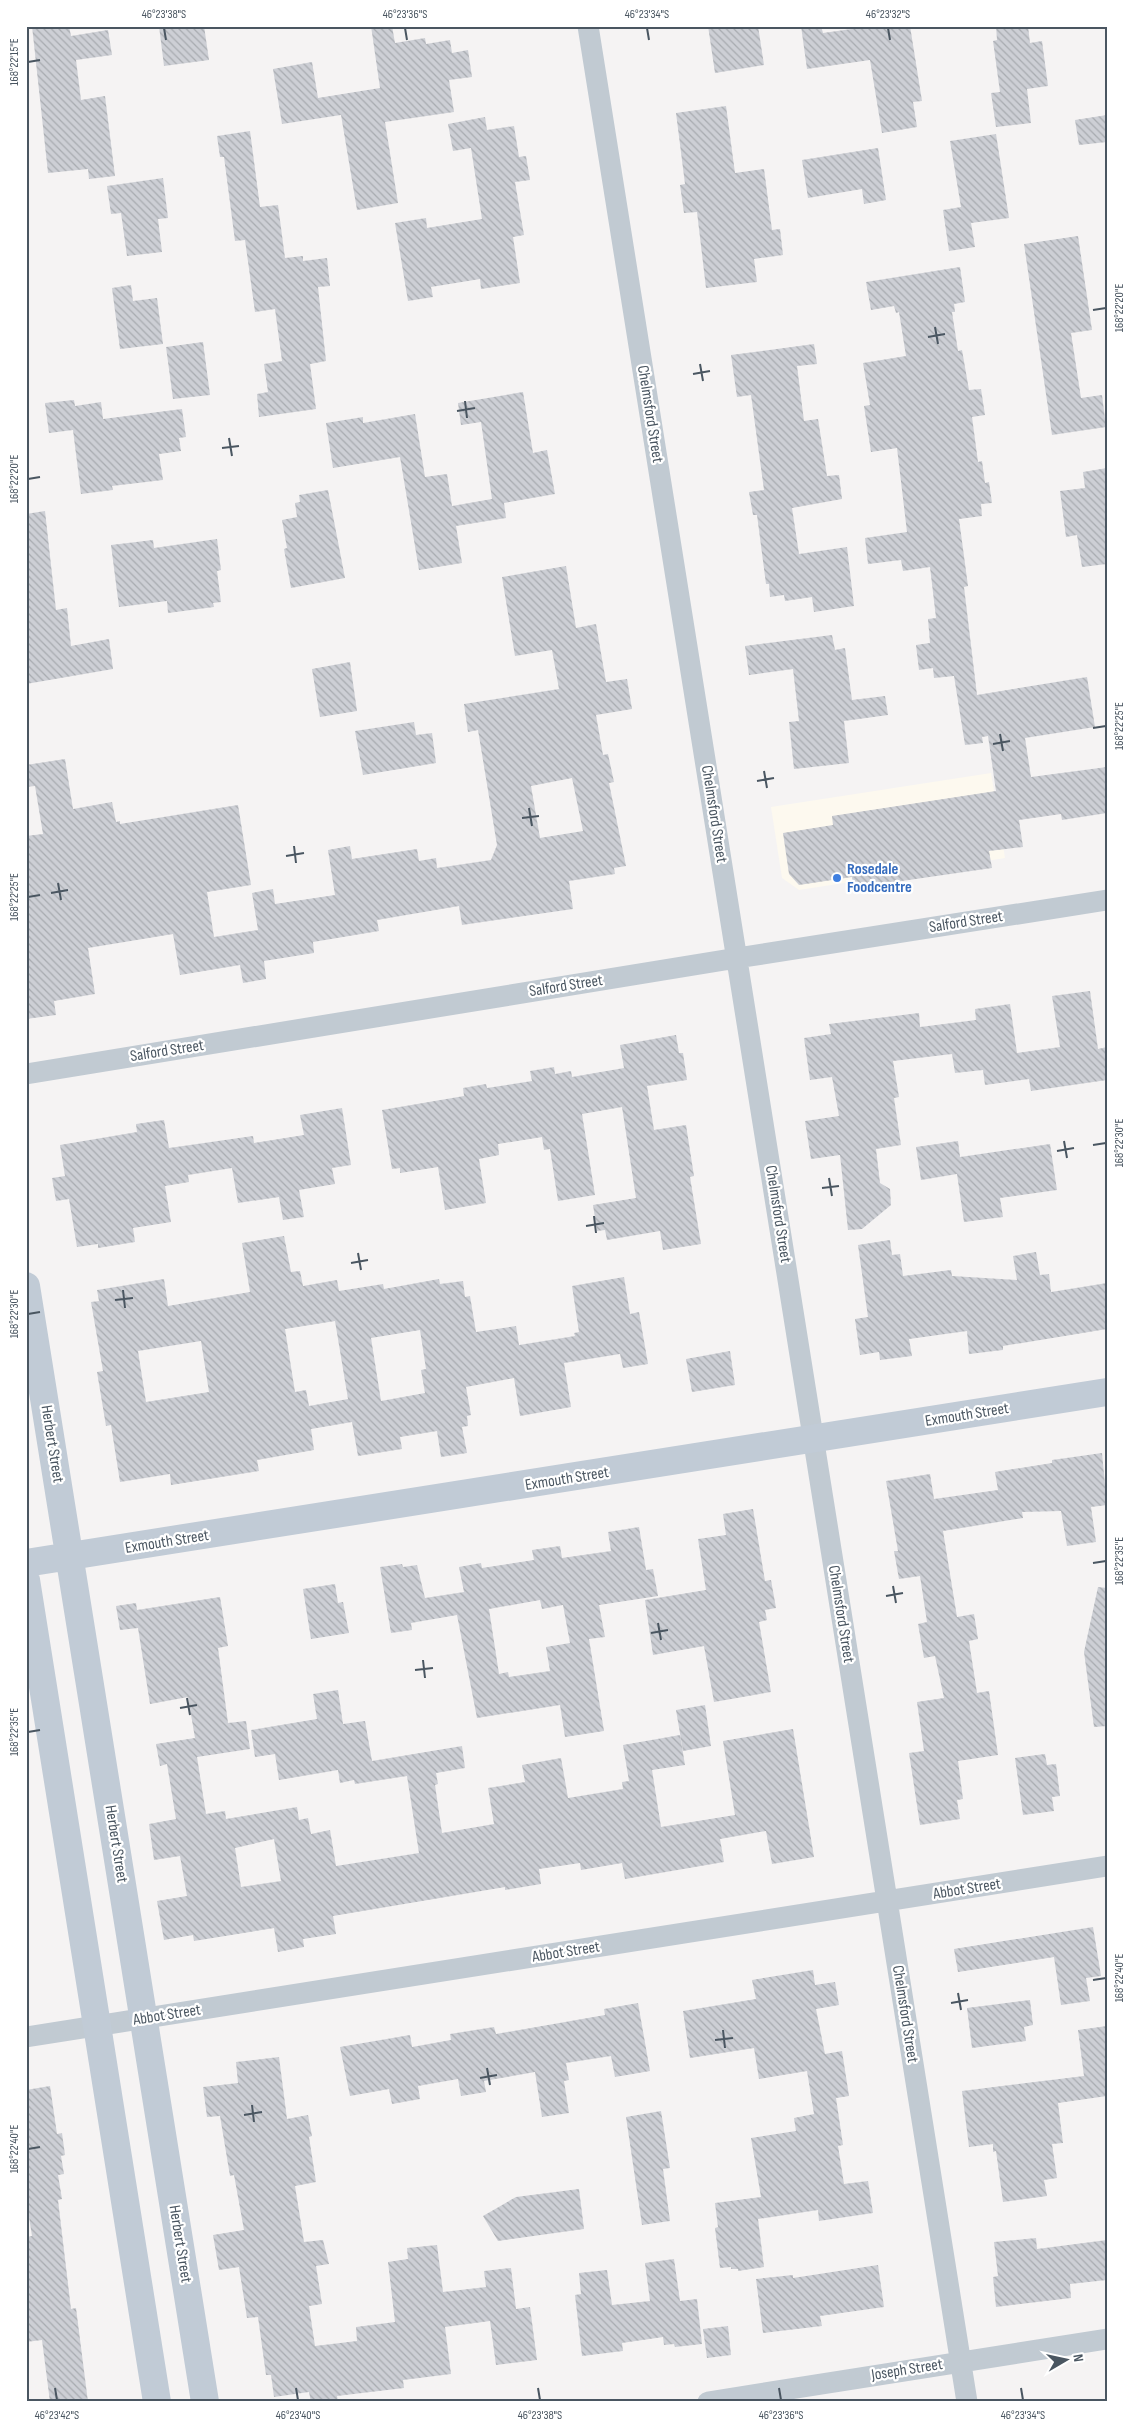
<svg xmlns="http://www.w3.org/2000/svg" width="1133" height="2428" viewBox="0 0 1133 2428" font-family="'Sofia Sans Condensed',sans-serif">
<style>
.commercial{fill:#fdf9ef}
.building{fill:url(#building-back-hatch);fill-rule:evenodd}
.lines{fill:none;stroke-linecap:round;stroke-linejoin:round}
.street{stroke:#c1cad2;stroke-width:21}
.secondary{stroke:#c1cbd6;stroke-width:28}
.ticks{fill:none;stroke:#4a5661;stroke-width:2}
.shop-dot{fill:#3f7fe0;stroke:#fff;stroke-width:2}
.labels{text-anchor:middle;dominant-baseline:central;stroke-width:4.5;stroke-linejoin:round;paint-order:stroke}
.street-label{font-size:16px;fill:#4a5661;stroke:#fff}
.shop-label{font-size:16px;font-weight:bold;fill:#366cbe;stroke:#fff;text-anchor:start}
.neatline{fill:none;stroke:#4a5661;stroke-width:2}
.ticks-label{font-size:12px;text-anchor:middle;fill:#4a5661}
</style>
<defs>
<pattern id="building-back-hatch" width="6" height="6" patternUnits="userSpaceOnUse" patternTransform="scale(1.25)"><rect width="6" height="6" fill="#cdcfd5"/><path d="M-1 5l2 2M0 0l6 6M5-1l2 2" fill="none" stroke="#a8abb0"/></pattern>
</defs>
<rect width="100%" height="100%" fill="#f5f3f3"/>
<!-- commercial -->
<path class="commercial" d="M991 773 1005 858 799 890 782 878 771 807Z"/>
<!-- building -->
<path class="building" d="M32 26H69L71 36 108 30 112 55 76 60 81 100 105 96 115 176 89 179 88 169 48 173Z
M159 26H204L209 60 164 66Z
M371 26H392L395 43 425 38 426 44 450 40 452 53 468 50 472 77 449 80 454 112 385 122 398 203 357 210 341 115 282 124 273 69 312 62 318 98 380 88Z
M708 26H758L764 65 715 73Z
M801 26H821L823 33 873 26H910L922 101 913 102 917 127 882 133 870 60 807 69Z
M996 26H1028L1030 43 1042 41 1048 86 1027 89 1031 123 996 127 991 93 1000 92 993 41 997 40Z
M726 106 735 173 764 169 772 230 780 229 783 255 754 259 757 282 706 288 697 212 684 213 680 185 685 184 676 113Z
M1107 115V142L1079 145 1075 120Z
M485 117 487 130 514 126 519 157 526 156 530 180 515 182 524 235 513 237 520 283 481 289 480 279 431 287 433 297 408 301 395 223 426 218 427 228 482 219 471 148 453 151 448 124Z
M250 131 260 207 278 205 285 258 303 256V261L327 258 330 286 318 287 326 361 310 364 316 409 259 417 257 394 268 392 264 364 282 361 275 309 255 312 245 240 235 241 224 157H220L217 136Z
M996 134 1009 218 971 223 975 247 949 251 943 210 961 207 950 141Z
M878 148 886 200 864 204 862 189 808 198 802 160Z
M163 178 168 218 158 219 162 252 127 256 121 213 111 214 107 186Z
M1078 236 1092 330 1071 333 1081 398 1102 395 1106 427 1052 435 1024 244Z
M960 267 965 302 954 304 955 312H952L958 351 962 350 969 390 981 389 985 415 972 417 978 462 982 461 985 483 989 482 992 503 981 504 982 516 959 519 968 586 964 587 977 695 1087 677 1095 727 1025 738 1031 777 1107 767V813L1062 820 1061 814 1019 820 1023 847 989 851 992 868 853 888 852 877 799 885 789 874 783 833 833 825 832 816 996 791 988 736 982 737 983 743 965 745 954 676 934 678 933 668 919 670 916 645 930 643 928 619 936 618 930 567 903 571 901 560 868 564 865 538 907 532 897 448 871 452 864 406 870 405 863 363 906 356 899 312 896 313 894 306 871 310 866 282Z
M131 285 133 301 157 298 163 344 120 349 112 288Z
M203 342 210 395 173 399 166 347Z
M814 344 817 364 797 366 804 421 818 419 827 476 839 475 842 499 792 508 799 554 847 547 854 606 814 612 812 597 785 601 784 595 770 597 769 584H766L757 515H753L749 492 764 490 751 395 737 397 731 355Z
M523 392 533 453 547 450 555 494 504 503 506 518 456 526 462 563 419 570 400 457 333 468 326 423 363 417V423L415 414 425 477 447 474 452 506 492 499 481 422 461 425 458 403Z
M74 400 75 406 101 402 103 419 182 409 186 437 179 438 181 451 159 454 163 480 112 486 113 490 81 494 73 430 49 433 45 403Z
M1107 468V564L1082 567 1077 535 1066 537 1060 491 1085 488 1083 472Z
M328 490 345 578 291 588 284 549 287 548 282 520 297 517 295 503 300 502 299 495Z
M45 511 56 610 67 608 71 646 109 639 113 669 26 684V514Z
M217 539 221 570 217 571 221 602 213 603 214 607 168 613 167 601 119 607 111 545 153 540 154 548Z
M566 566 576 628 596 624 606 682 627 679 632 709 596 715 603 755 608 754 614 782 609 783 626 866 614 868 615 874 569 881 573 909 462 925 459 906 377 920 379 931 313 942 314 953 264 961 266 979 243 983 240 965 180 975 173 934 88 948 95 994 54 1001 56 1015 26 1019V836L43 834 35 786 26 787V765L65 759 73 809 112 802 116 822 120 821V824L238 805 251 885 207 892 214 937 258 930 252 893 273 889 275 904 335 895 328 850 350 846 352 859 417 849 419 861 436 858 437 868 491 860 497 845 478 730 468 732 464 704 559 689 552 650 515 656 502 577ZM572 778 583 831 540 838 531 786Z
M832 635 835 650 845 648 852 700 885 696 888 715 844 721 849 763 794 769 789 722 799 721 793 669 749 675 745 646Z
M350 662 357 711 320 717 312 669Z
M414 722 416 735 432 733 436 763 363 775 355 731Z
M1090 991 1098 1049 1107 1047V1080L1031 1091 1029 1079 985 1085 983 1070 955 1073 952 1054 893 1061 899 1097 894 1098 901 1145 876 1149 880 1183 890 1189 891 1205 862 1229 848 1230 840 1155 811 1159 805 1121 839 1116 832 1077 810 1080 804 1038 831 1034 829 1024 919 1013 920 1027 976 1020 975 1009 1010 1004 1017 1053 1060 1047 1052 996Z
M676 1035 679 1053H683L687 1080 647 1086 654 1130 686 1125 694 1176 690 1177 701 1244 663 1250 660 1231 607 1240 605 1230 597 1231 593 1205 636 1198 622 1107 582 1114 595 1195 558 1201 550 1149 544 1150 542 1137 498 1144 499 1155 479 1159 486 1203 445 1210 438 1167 400 1173V1168L392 1169 382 1110 464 1096 463 1088 486 1084 487 1088 532 1081 530 1071 554 1067 555 1074 571 1071 572 1077 624 1068 620 1045Z
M342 1108 351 1165 332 1168 335 1184 299 1190 304 1217 283 1220 279 1197 238 1203 232 1168 188 1175 189 1182 165 1186 171 1222 133 1228 135 1242 98 1248V1244L77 1247 69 1199 56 1201 52 1178 65 1176 60 1145 137 1132 136 1124 164 1120 169 1148 253 1136 254 1143 304 1135 300 1115Z
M958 1141 960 1157 1050 1144 1057 1190 1000 1198 1003 1217 964 1222 957 1174 921 1180 916 1147Z
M284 1236 291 1272 300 1271 303 1286 337 1280 339 1291 383 1284 384 1289 439 1279 440 1284 463 1281 465 1297 470 1296 476 1332 516 1326 519 1345 575 1336 574 1333 579 1332 572 1286 624 1277 630 1314 639 1312 648 1364 623 1368 620 1354 564 1363 571 1407 520 1416 514 1378 466 1387 471 1415 467 1416 468 1426 462 1427 467 1453 441 1457 437 1431 400 1437 402 1449 358 1456 352 1422 311 1429 314 1450 257 1460 259 1471 171 1485 170 1474 120 1482 111 1425 106 1426 97 1372 103 1371 91 1302 99 1301 97 1290 164 1279 168 1306 250 1292 242 1243ZM335 1321 348 1399 309 1406 306 1390 295 1392 285 1329ZM420 1330 426 1369 421 1370 425 1393 381 1401 371 1338ZM201 1341 209 1392 146 1402 138 1351Z
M890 1240 892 1255 900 1254 903 1276 951 1270 952 1276 1017 1280 1013 1256 1036 1252 1040 1275 1049 1274 1051 1292 1107 1283V1329L1003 1346V1350L969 1354 967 1331 909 1339 912 1356 880 1360 879 1352 860 1355 855 1319 868 1317 858 1245Z
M730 1351 735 1385 692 1392 686 1359Z
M1102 1453 1107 1505 1091 1507 1096 1542 1067 1546 1061 1511 1022 1512 1023 1518 943 1531 957 1617 974 1614 978 1639 969 1641 977 1693 989 1691 998 1755 958 1761 963 1799 957 1800 960 1819 920 1825 909 1753 924 1751 917 1702 944 1698 935 1656 924 1658 918 1624 927 1622 920 1576 899 1579 894 1551H898L886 1481 930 1474 934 1499 998 1490 995 1472 1052 1463V1460Z
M753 1509 765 1581 771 1580 776 1608 765 1610 767 1620 759 1622 771 1692 714 1702 704 1646 653 1655 645 1600 706 1590 698 1539 726 1535 723 1514Z
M639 1527 646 1570 653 1569 658 1596 599 1605 605 1637 589 1639 604 1731 565 1737 560 1705 477 1718 457 1615 411 1623 412 1630 391 1633 380 1567 402 1564 403 1567 417 1565 425 1598 464 1592 459 1567 481 1563 482 1568 534 1560 532 1550 560 1546 562 1558 611 1551 608 1532ZM540 1600 542 1609 563 1605 570 1643 546 1647 550 1671 509 1677 508 1672 499 1674 489 1609Z
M335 1584 338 1603 343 1602 349 1633 311 1639 303 1589Z
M1098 1587 1107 1588V1726L1094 1727 1084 1652Z
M220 1597 228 1646 218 1648 228 1723 246 1721 250 1749 197 1757 206 1814 225 1811 226 1819 297 1807 299 1820 308 1818 311 1834 330 1830 336 1866 419 1853 407 1776 355 1784 354 1780 340 1783 338 1770 279 1780 275 1754 255 1757 251 1730 317 1719 313 1694 338 1690 343 1724 365 1721 372 1761 462 1746 465 1768 436 1773 438 1784 435 1785 442 1833 494 1824 488 1788 525 1782 522 1765 561 1758 568 1798 623 1789 622 1782 629 1781 623 1745 680 1735 685 1765 652 1770 661 1827 735 1815 723 1741 793 1729 814 1857 772 1864 766 1831 720 1839 724 1862 625 1879 622 1863 581 1870 580 1863 539 1869 541 1884 505 1890V1887L333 1916 336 1934 303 1939 304 1947 278 1952 274 1928 194 1941 193 1935 164 1940 157 1901 187 1896 180 1856 154 1860 149 1824 176 1819 167 1764 160 1766 156 1744 195 1738 188 1697 150 1704 138 1628 120 1630 116 1606 136 1603 137 1610ZM274 1839 281 1881 241 1887 235 1848Z
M705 1705 711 1746 683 1751 676 1710Z
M1045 1754 1047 1765 1056 1764 1060 1796 1052 1797 1054 1811 1023 1815 1015 1758Z
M1093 1927 1101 1976 1086 1978 1090 2001 1061 2005 1054 1957 958 1972 954 1949Z
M813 1970 815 1985 835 1982 839 2005 816 2009 825 2054 842 2051 849 2096 836 2098 843 2145 838 2146 844 2184 868 2181 873 2213 819 2221 818 2210 758 2219 764 2267 738 2271V2269H731V2267L720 2268 715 2228 718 2227 715 2203 761 2197 751 2138 796 2131 794 2118 814 2114 807 2071 759 2079 754 2048 690 2058 683 2011 756 1999 752 1980Z
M1030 2000 1033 2025 1024 2027 1026 2041 972 2048 967 2008Z
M638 2003 650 2071 615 2077 611 2056 566 2063 569 2080 564 2081 569 2113 542 2117 535 2072 484 2081 486 2092 461 2096 458 2079 418 2086 420 2099 392 2104 389 2089 350 2096 340 2047 410 2035 412 2047 451 2040 450 2034 494 2027 496 2034 605 2015 604 2009Z
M1107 2026V2096L1058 2103 1063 2143 1052 2144 1057 2178 1044 2180 1047 2196 1003 2202 996 2151 993 2152V2144L969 2147 962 2091 1084 2076 1078 2030Z
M279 2057 287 2119 308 2115 312 2136 309 2137 316 2182 295 2186 304 2242 323 2240 329 2264 316 2266 322 2304 309 2306 315 2346 357 2341 356 2327 395 2322 388 2262 408 2259 407 2248 437 2245 443 2292 486 2287 484 2271 511 2268 516 2309 530 2307 537 2360 496 2365 490 2321 445 2327 451 2374 403 2380 404 2388 337 2396 338 2402H311L309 2392 274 2397 271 2375H266L258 2317 247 2318 239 2267 219 2270 213 2235 244 2230 234 2175 230 2176 220 2116 207 2117 203 2087 238 2083 236 2062Z
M50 2086 57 2134 62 2133 65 2155 61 2156 64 2174 58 2175 62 2199 58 2200 71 2309 76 2308 88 2402H50L42 2340 26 2342V2237L32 2236 26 2198V2090Z
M661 2111 670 2168 663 2169 670 2221 642 2225 626 2117Z
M579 2189 584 2229 498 2241 483 2216 516 2197Z
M1036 2238 1037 2249 1107 2240V2280L1070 2284 1071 2298 996 2307 993 2277 998 2276 994 2242Z
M674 2259 680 2301 697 2299 702 2344 675 2347 674 2344 664 2345 663 2337 622 2343 623 2351 582 2356 575 2295 581 2294 579 2273 607 2270 612 2305 650 2301 645 2263Z
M878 2265 884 2307 820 2316 822 2326 763 2333 756 2279 793 2275V2278Z
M728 2326 731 2355 707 2358 703 2329Z"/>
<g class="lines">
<!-- street -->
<path class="street" d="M588 26 967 2402
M26 1074 737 958 1107 900
M26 2037 1107 1866
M708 2402 1107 2339"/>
<!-- secondary -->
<path class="secondary" d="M26 1286 205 2402
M26 1563 1107 1392
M26 1580 157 2402"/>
</g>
<!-- ticks -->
<path class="ticks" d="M164 28 166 40M405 28 407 40M647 28 649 40M888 28 890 40M28 62 40 60M1093 310 1106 308M935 327 938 344M928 337 945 334M700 364 703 381M693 374 710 371M465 401 467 418M457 411 475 408M229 438 232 456M222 448 239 446M28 479 40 477M1093 728 1106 726M1000 734 1003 751M993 744 1010 741M764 771 767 788M757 781 774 778M529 808 532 826M522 818 539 816M294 846 296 863M286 856 304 853M58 883 61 900M51 893 68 890M28 897 40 895M1064 1141 1067 1158M1093 1145 1106 1143M1057 1151 1074 1148M829 1178 832 1196M822 1188 839 1186M594 1216 596 1233M586 1226 604 1223M358 1253 361 1270M351 1263 368 1260M123 1290 125 1308M115 1300 133 1298M28 1314 40 1312M1093 1563 1106 1561M893 1586 896 1603M886 1596 903 1593M658 1623 661 1640M651 1633 668 1630M423 1660 425 1678M415 1670 433 1668M187 1698 190 1715M180 1708 197 1705M28 1732 40 1730M1093 1980 1106 1978M958 1993 961 2010M951 2003 968 2000M723 2030 725 2048M715 2040 733 2038M487 2068 490 2085M480 2078 497 2075M252 2105 254 2122M244 2115 262 2112M28 2149 40 2147M55 2388 57 2400M296 2388 298 2400M538 2388 540 2400M779 2388 781 2400M1021 2388 1023 2400"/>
<!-- markers -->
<circle class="shop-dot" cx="837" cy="878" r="5"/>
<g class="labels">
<!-- street labels -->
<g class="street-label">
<text transform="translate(650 414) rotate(81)">Chelmsford Street</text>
<text transform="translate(714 814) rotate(81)">Chelmsford Street</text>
<text transform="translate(966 922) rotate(-9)">Salford Street</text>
<text transform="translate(566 986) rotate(-9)">Salford Street</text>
<text transform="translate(167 1051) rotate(-9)">Salford Street</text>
<text transform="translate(778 1214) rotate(81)">Chelmsford Street</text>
<text transform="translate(967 1415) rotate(-9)">Exmouth Street</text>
<text transform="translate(52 1444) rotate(81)">Herbert Street</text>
<text transform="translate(567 1479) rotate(-9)">Exmouth Street</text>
<text transform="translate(167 1542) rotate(-9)">Exmouth Street</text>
<text transform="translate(841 1614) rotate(81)">Chelmsford Street</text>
<text transform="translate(116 1844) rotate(81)">Herbert Street</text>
<text transform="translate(967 1889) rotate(-9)">Abbot Street</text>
<text transform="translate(566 1952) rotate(-9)">Abbot Street</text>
<text transform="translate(905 2014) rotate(81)">Chelmsford Street</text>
<text transform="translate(167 2015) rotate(-9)">Abbot Street</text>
<text transform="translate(180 2244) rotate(81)">Herbert Street</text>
<text transform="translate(907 2370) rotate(-9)">Joseph Street</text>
</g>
<!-- shop labels -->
<g class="shop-label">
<text x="847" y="869">Rosedale<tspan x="847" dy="18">Foodcentre</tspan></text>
</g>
</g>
<!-- border -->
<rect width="1133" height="2428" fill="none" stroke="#ffffff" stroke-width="55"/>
<!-- north arrow -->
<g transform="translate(1066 2360) rotate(81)" stroke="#ffffff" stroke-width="4" paint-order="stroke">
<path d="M0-4L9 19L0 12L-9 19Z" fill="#4a5661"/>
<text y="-8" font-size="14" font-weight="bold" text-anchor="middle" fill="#4a5661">N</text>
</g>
<rect x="28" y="28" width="1078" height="2372" class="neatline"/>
<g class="ticks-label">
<text x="164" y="18">46°23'38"S</text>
<text x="405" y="18">46°23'36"S</text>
<text x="647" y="18">46°23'34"S</text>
<text x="888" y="18">46°23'32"S</text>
<text transform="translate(14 62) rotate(-90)" y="4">168°22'15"E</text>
<text transform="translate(1119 308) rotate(-90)" y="4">168°22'20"E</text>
<text transform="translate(14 479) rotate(-90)" y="4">168°22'20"E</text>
<text transform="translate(1119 726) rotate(-90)" y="4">168°22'25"E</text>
<text transform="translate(14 897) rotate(-90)" y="4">168°22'25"E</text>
<text transform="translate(1119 1143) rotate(-90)" y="4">168°22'30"E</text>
<text transform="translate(14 1314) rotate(-90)" y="4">168°22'30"E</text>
<text transform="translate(1119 1561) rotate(-90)" y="4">168°22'35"E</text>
<text transform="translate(14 1732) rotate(-90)" y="4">168°22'35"E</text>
<text transform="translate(1119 1978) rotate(-90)" y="4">168°22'40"E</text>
<text transform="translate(14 2149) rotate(-90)" y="4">168°22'40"E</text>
<text x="57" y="2419">46°23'42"S</text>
<text x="298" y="2419">46°23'40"S</text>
<text x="540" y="2419">46°23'38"S</text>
<text x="781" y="2419">46°23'36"S</text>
<text x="1023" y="2419">46°23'34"S</text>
</g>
</svg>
